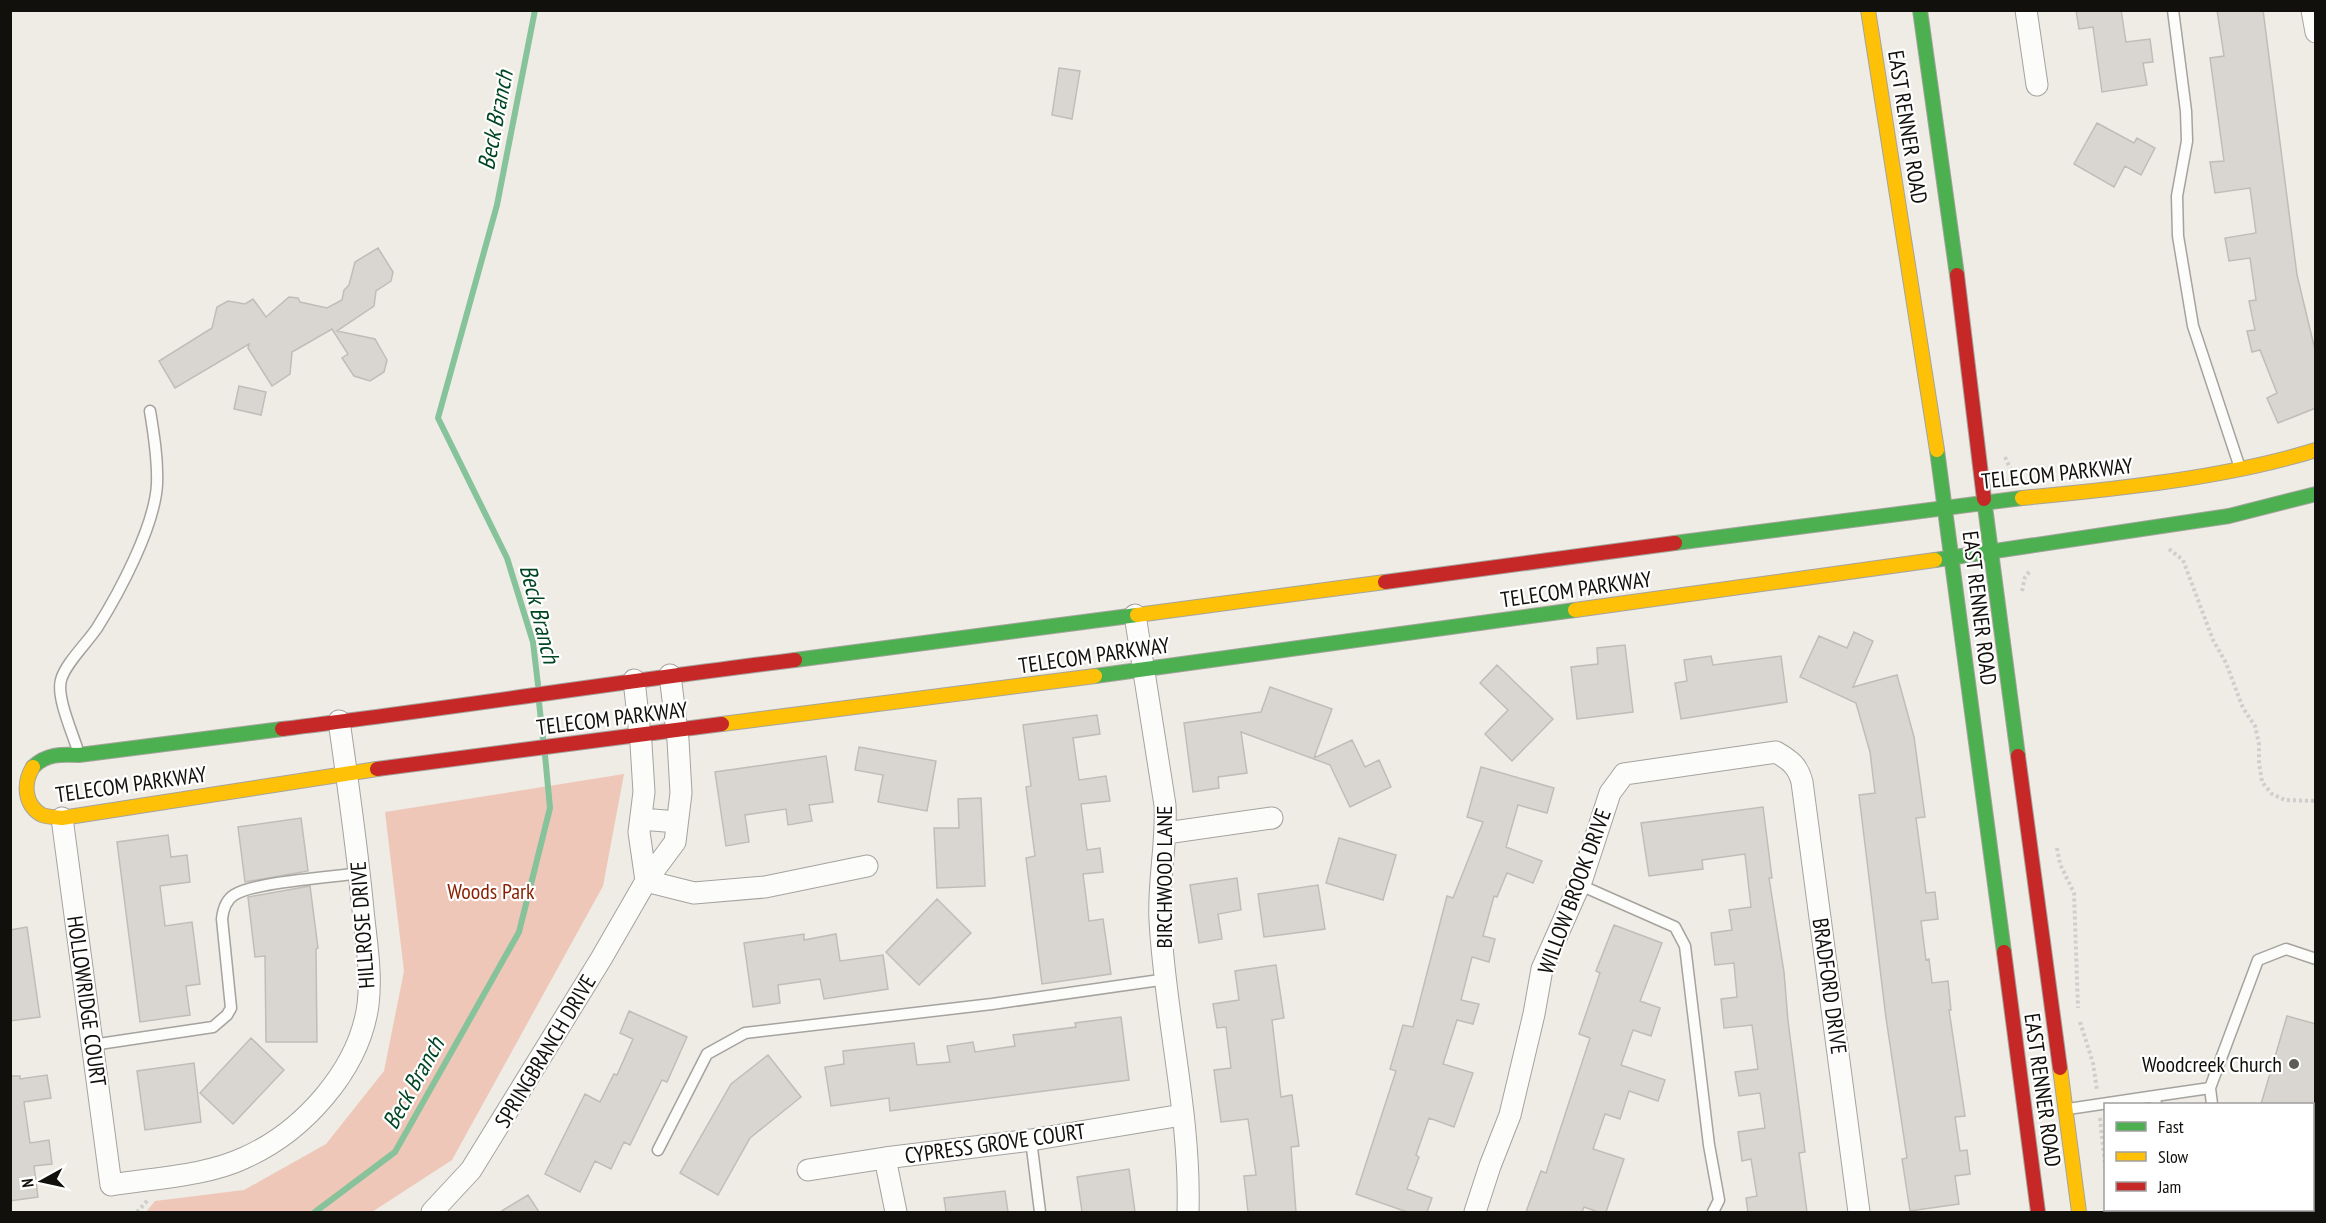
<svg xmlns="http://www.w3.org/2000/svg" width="2326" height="1223" viewBox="0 0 2326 1223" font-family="'PT Sans Narrow',sans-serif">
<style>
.green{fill:#eec7b9}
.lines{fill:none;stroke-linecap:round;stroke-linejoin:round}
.stream{stroke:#86c29a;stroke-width:6}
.building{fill:#d9d5d0;stroke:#c0bdb8;stroke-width:1.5}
.lane-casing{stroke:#a5a39e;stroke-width:13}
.street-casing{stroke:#a5a39e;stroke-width:23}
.fast-casing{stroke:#a5a39e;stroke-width:16}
.slow-casing{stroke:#a5a39e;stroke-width:16}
.jam-casing{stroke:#a5a39e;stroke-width:16}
.path{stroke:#cececc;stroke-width:4;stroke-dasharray:3 3;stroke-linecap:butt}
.lane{stroke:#fcfcfb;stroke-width:10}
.street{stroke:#fcfcfb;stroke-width:21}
.fast{stroke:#4caf50;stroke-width:14}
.slow{stroke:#ffc107;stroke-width:14}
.jam{stroke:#c62828;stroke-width:14}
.poi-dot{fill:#5f5d58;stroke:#fff;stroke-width:2}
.labels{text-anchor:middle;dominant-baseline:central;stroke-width:4.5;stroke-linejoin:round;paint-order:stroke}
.street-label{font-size:22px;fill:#12100c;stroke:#fff}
.park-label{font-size:22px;fill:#891f00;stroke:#fff}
.poi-label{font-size:22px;fill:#12100c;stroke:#fff;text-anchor:end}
.water-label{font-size:24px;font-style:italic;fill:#004623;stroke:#fff}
</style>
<rect width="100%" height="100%" fill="#eeece4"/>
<!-- green -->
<path class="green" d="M624 774 603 886 452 1160 372 1212H146L155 1201 244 1190 326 1144 384 1071 404 971 385 812Z"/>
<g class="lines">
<!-- stream -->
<path class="stream" d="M535 10 497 205 438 418 507 558 533 642 538 685
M539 702 543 739
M315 1212 395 1152 519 932 550 808 545 755"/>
</g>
<!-- building -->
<path class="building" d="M2076 10H2121L2126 42 2150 39 2153 62 2143 63 2147 85 2102 92 2093 27 2079 29Z
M2217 10H2263L2297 275 2316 354V408L2278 423 2267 398 2277 393 2260 350 2252 352 2247 331 2255 330 2249 301 2256 300 2250 258 2229 261 2225 238 2256 233 2250 188 2215 193 2210 162 2224 161 2210 58 2224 56Z
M1059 68 1080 71 1072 119 1052 115Z
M2097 123 2134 143 2137 138 2155 148 2141 175 2125 166 2114 187 2074 164Z
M378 248 393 272 391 281 376 291 374 306 337 331 375 339 387 360 384 372 370 381 354 376 342 358 348 354 332 329 292 352 290 374 272 386 248 348 249 344 175 388 159 361 212 328 217 307 228 301 245 304 253 299 266 317 289 297 298 298 300 302 327 308 342 300 344 290 349 285 355 262Z
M239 386 266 392 261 415 234 409Z
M1854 632 1873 641 1853 687 1897 675 1914 737 1925 817 1916 818 1926 893 1935 892 1938 919 1921 921 1926 960 1929 959 1932 983 1948 981 1951 1010H1949L1965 1116 1955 1117 1960 1151 1967 1150 1970 1174 1955 1176 1959 1204 1910 1211 1902 1159 1907 1158 1886 1018 1859 795 1875 793 1870 752 1856 703 1800 677 1819 636 1847 648Z
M1625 645 1633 712 1577 719 1571 667 1598 664 1597 648Z
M1711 656 1713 665 1781 656 1787 702 1681 719 1675 683 1687 681 1684 660Z
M1497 665 1553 719 1512 761 1485 734 1508 710 1480 683Z
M1270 687 1332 709 1314 758 1352 740 1365 767 1379 760 1391 787 1350 807 1330 765 1241 732 1247 773 1218 777 1219 788 1193 792 1184 723 1261 712Z
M1097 715 1100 734 1073 738 1079 780 1106 776 1110 801 1081 804 1087 850 1100 848 1103 872 1083 874 1089 921 1103 919 1111 974 1042 984 1026 858 1035 856 1026 787 1031 786 1023 725Z
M859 747 936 761 927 811 878 802 883 775 855 770Z
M826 756 833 802 809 805 812 821 788 825 786 809 745 815 749 842 726 846 715 772Z
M1481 767 1554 788 1547 813 1518 805 1506 847 1542 861 1533 883 1507 873 1497 897 1494 896 1483 936 1495 939 1489 962 1472 957 1461 1000 1479 1004 1473 1024 1457 1020 1443 1064 1473 1073 1454 1127 1429 1118 1416 1155 1419 1157 1407 1189 1432 1198 1427 1212H1407L1356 1194 1396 1071 1390 1069 1403 1025 1413 1027 1447 896 1453 898 1483 822 1467 817Z
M981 798 985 886 937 888 934 828H959L958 799Z
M1763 807 1772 878H1769L1784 972 1788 1021 1805 1152 1799 1153 1807 1212H1748L1746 1198 1757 1196 1751 1159 1742 1161 1738 1132 1765 1128 1760 1093 1739 1096 1735 1072 1758 1069 1752 1025 1724 1028 1721 999 1737 997 1734 963 1715 965 1711 933 1732 930 1729 910 1751 907 1745 854 1702 860 1703 869 1649 876 1641 823Z
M301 818 308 871 245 882 238 827Z
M168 835 171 857 187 855 190 882 160 886 165 926 192 922 200 984 186 986 190 1015 140 1022 117 842Z
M1339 838 1396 855 1383 900 1326 883Z
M1237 878 1241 910 1218 914 1222 939 1199 943 1190 885Z
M1318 885 1325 929 1264 937 1258 894Z
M310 886 318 948 316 949 317 1042H266L265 956 255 957 248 897Z
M937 899 971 933 919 985 886 952Z
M1614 925 1662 943 1640 1001 1660 1008 1651 1036 1633 1030 1621 1065 1665 1080 1658 1101 1629 1091 1620 1119 1605 1114 1593 1149 1624 1159 1606 1212H1598L1584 1207 1582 1212H1526L1541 1171 1546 1173 1590 1038 1579 1034 1600 973 1596 971Z
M27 927 40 1017 10 1021V930Z
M804 934V940L836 934 840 961 883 955 888 989 824 999 820 979 778 985 780 1003 753 1007 744 943Z
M1276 965 1284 1018 1272 1020 1281 1097 1292 1095 1299 1146 1291 1147 1296 1212H1248L1244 1176 1256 1175 1248 1119 1221 1122 1214 1070 1231 1068 1226 1027 1217 1028 1213 1004 1239 1000 1235 971Z
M629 1011 687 1037 667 1082 662 1080 630 1145 624 1142 611 1169 595 1161 580 1192 545 1174 585 1094 600 1102 614 1074 617 1075 633 1039 620 1033Z
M2287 1016 2316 1024V1104H2261Z
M1121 1017 1129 1080 890 1111 889 1098 831 1106 825 1067 844 1064 843 1051 914 1043 917 1065 950 1062 947 1046 973 1042 975 1052 1015 1046 1013 1035 1076 1027 1075 1023Z
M251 1038 284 1070 233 1124 200 1093Z
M768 1055 801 1097 750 1138 718 1195 680 1173 731 1084Z
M194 1063 201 1122 145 1130 137 1071Z
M47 1075 51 1098 24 1102 30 1143 49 1140 52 1164 34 1166 38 1197 10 1201V1076H20V1079Z
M1129 1169 1135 1212H1082L1077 1177Z
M1005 1191 1008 1212H946L944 1198Z
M528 1195 539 1212H500Z"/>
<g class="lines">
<!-- lane casing -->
<g class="lane-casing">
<path id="lane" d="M2173 10 2186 111 2187 141 2177 196 2178 236 2193 326 2239 465
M78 751C73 734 56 697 61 680 65 664 87 643 97 628 119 593 155 526 157 484 158 460 154 435 150 411
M1580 885 1675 927 1685 946 1709 1145 1719 1200 1713 1212
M92 1045 213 1027 227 1015 231 1008 222 919C223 910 226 900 234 895 254 882 333 877 360 873
M2210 1088 2258 960 2286 949 2316 959
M2155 1096 2210 1088 2212 1104
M2068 1109 2155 1096 2156 1104
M1031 1140 1040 1212
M658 1150 707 1054 745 1033 992 1004 1167 979
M2171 1210V1212
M2226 1210 2227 1212"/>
</g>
<!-- street casing -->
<g class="street-casing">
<path id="street" d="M2026 10 2037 85
M2312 10 2316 32
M1135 615 1165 805C1167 844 1158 881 1160 920 1165 1017 1191 1115 1188 1212
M634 680 641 744 644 792 639 832 646 881
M62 818 111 1185C153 1178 206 1176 244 1158 303 1132 359 1070 368 1005 372 973 366 941 363 910 357 846 348 784 339 721
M641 819 677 822
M1166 833 1272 818
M646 881 694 893 765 887 867 866
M885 1158 896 1212
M808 1170 885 1158 1031 1140 1182 1115
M432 1212 471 1170 601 959 646 881 675 842 681 793 678 740 670 675
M1475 1212 1490 1166 1510 1115 1534 1014 1542 969 1582 879 1610 793 1624 774 1776 752C1790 760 1798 766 1802 782L1859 1212"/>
</g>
<!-- fast casing -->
<g class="fast-casing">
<path id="fast" d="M1920 10 1957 275
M1937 450 2004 952
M1984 499 2018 756
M1675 543 2022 498
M1935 560 2229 516 2316 494
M795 660 1137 615
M1095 676 1575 610
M33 767C46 754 61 754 79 755L282 729"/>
</g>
<!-- slow casing -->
<g class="slow-casing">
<path id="slow" d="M1868 10 1937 450
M2022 498C2117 489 2225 478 2316 450
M1575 610 1935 560
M1137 615 1385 582
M722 724 1095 676
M33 767C23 783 24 805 42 815 48 817 56 817 62 818L377 769
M2060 1068 2079 1212"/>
</g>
<!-- jam casing -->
<g class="jam-casing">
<path id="jam" d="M1957 275 1984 499
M1385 582 1675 543
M282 729C453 708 624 681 795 660
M2018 756 2060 1068
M377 769 722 724
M2004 952 2038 1212"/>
</g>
<!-- path -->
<path class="path" d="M2005 457 2011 470 2016 476
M2169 549 2183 560 2213 640 2226 663 2243 708 2255 726 2259 744V763L2262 782 2272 794 2285 800 2316 801
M2022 591 2025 577 2030 571
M2057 848 2060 864 2074 893 2078 1008
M2080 1022 2093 1063 2097 1090
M2100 1118 2106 1173
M137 1212 148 1200
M2110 1212V1210"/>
<!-- lane -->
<use href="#lane" class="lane"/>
<!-- street -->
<use href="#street" class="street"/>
<!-- fast -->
<use href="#fast" class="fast"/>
<!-- slow -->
<use href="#slow" class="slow"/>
<!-- jam -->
<use href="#jam" class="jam"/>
</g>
<!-- markers -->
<circle class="poi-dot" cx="2294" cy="1064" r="6"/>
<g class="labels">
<!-- street labels -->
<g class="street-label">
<text transform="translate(1908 127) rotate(81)">EAST RENNER ROAD</text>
<text transform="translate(2057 473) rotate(-6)">TELECOM PARKWAY</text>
<text transform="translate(1576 589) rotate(-8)">TELECOM PARKWAY</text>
<text transform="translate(1980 608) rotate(83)">EAST RENNER ROAD</text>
<text transform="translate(1094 655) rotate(-8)">TELECOM PARKWAY</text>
<text transform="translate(612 718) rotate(-7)">TELECOM PARKWAY</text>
<text transform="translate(131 784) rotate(-8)">TELECOM PARKWAY</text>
<text transform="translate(1164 877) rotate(-90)">BIRCHWOOD LANE</text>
<text transform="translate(1574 891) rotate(-70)">WILLOW BROOK DRIVE</text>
<text transform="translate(362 925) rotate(-94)">HILLROSE DRIVE</text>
<text transform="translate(1830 986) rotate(82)">BRADFORD DRIVE</text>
<text transform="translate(87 1001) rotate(82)">HOLLOWRIDGE COURT</text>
<text transform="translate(545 1051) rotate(-59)">SPRINGBRANCH DRIVE</text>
<text transform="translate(2043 1090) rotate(82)">EAST RENNER ROAD</text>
<text transform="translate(995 1143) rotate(-8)">CYPRESS GROVE COURT</text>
</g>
<!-- park labels -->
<g class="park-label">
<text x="491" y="891">Woods Park</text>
</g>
<!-- poi labels -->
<g class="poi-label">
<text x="2282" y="1064">Woodcreek Church</text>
</g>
<!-- water labels -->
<g class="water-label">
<text transform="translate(495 120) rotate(-79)">Beck Branch</text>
<text transform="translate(540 614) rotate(76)">Beck Branch</text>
<text transform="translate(413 1083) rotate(-61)">Beck Branch</text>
</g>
</g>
<!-- border -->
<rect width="2326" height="1223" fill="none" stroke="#12100c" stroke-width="24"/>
<!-- legend -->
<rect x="2104" y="1103" width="210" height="108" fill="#ffffff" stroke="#a09f9e" stroke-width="1.5"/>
<rect x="2116" y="1122" width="30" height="9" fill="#4caf50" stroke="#a09f9e" stroke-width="1.5"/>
<text x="2158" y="1133" font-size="18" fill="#12100c">Fast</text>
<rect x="2116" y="1152" width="30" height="9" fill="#ffc107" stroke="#a09f9e" stroke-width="1.5"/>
<text x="2158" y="1163" font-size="18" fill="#12100c">Slow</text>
<rect x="2116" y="1182" width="30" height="9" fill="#c62828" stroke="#a09f9e" stroke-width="1.5"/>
<text x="2158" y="1193" font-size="18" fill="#12100c">Jam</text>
<!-- north arrow -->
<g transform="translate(42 1181) rotate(262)" stroke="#ffffff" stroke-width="4.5" paint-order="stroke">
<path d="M0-4.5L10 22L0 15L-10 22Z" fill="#12100c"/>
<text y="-9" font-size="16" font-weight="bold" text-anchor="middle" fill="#12100c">N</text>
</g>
</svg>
